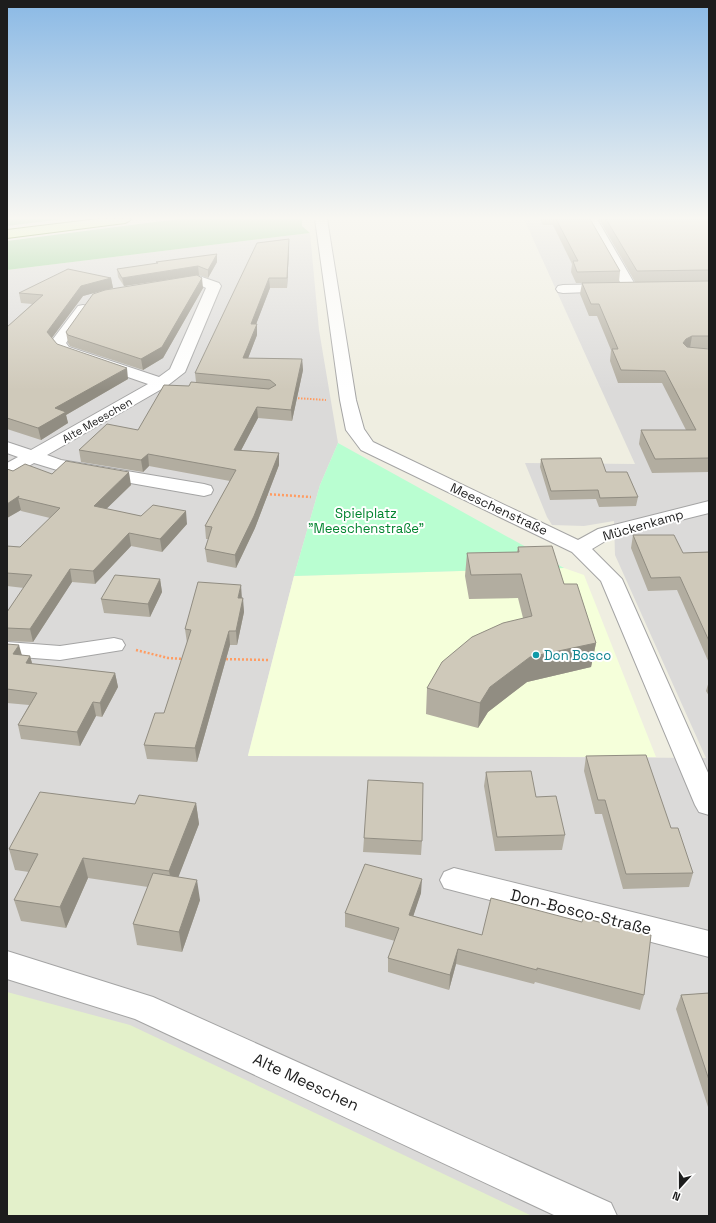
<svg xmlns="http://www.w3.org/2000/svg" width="716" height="1223" viewBox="0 0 716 1223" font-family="'Space Grotesk',sans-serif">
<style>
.residential{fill:#dbdad9}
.education{fill:#f5ffda}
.farmland{fill:#e3f0ca}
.forest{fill:#94d292}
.park{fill:#b9fed1}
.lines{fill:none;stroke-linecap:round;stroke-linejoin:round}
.minor-casing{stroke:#a4a4a4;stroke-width:2}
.secondary-casing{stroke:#4b7700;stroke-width:2}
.path-far1{stroke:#ff9c62;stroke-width:2;stroke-dasharray:1.5 1.5;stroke-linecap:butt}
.path{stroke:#ff9c62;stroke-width:2.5;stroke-dasharray:2 2;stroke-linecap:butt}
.minor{fill:#fff;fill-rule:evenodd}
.secondary{fill:#e6ffaf;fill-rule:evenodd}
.wall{fill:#b2ada0}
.shaded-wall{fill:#918d82}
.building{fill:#cfc9ba;stroke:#918d82}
.culture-dot{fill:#0f9aa8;stroke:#fff;stroke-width:1.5}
.labels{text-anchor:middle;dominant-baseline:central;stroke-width:4;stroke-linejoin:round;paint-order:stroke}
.far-street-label{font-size:11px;fill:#1d1d1d;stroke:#fff}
.street-label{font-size:13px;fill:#1d1d1d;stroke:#fff}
.park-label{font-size:13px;fill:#02842f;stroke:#fff}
.culture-label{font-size:13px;fill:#0d838f;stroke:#fff;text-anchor:start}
.near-street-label{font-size:16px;fill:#1d1d1d;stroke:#fff}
</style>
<rect width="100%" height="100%" fill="#efeee1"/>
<!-- residential -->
<path class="residential" d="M524 219H709V1216H7V316L9 315 7 314V270L310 233 319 330 338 443 320 485 294 576 248 755 706 758 615 555 614 521 584 526 552 525 547 517 525 463 635 464Z"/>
<!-- education -->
<path class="education" d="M564 568 584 575 656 757 248 756 294 576Z"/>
<!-- farmland -->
<path class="farmland" d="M7 992 130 1025 532 1216H7Z"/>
<!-- forest -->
<path class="forest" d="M7 219H63L7 226Z
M178 219H302V226L310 233 7 270V241Z"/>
<!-- park -->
<path class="park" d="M338 443 564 568 294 576 320 485Z"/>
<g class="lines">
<!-- minor casing -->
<g class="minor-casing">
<path id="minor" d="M315 219H327L356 400 364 429 373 442 578 540 598 529 709 501V513L612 537 592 549 622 579 709 775V815L699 812 695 805 601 581 572 552 361 450 346 430 340 400Z
M585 219H597L637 288 635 291H625Z
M199 276 219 283 221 286 185 372 167 386 47 455 61 460 204 484 211 486 213 490 211 494 204 496 57 470 34 463 13 475 7 477V463L18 457 7 453V442L31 450 148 384 59 353 50 343 78 306 83 305 88 306 90 309 66 343 69 347 159 377 170 369 206 288 198 284 173 288 168 287 166 284 168 281Z
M611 284 616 285 618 288 616 291 563 293 558 292 556 289 558 286 563 285Z
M114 638 122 640 125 645 122 650 60 660 7 656V642L60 646Z
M454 868 709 931V957L444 888 440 880 444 872Z
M7 951 153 997 611 1203 617 1216H556L135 1019 7 979Z"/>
</g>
<!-- secondary casing -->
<g class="secondary-casing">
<path id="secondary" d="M98 219H131L129 221 125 223 7 238V230Z"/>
</g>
<!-- path-far1 -->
<path class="path-far1" d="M295 398 326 400"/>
<!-- path -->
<path class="path" d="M266 494 311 497
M136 650 168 658 183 659
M222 659 268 660"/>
<!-- minor -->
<use href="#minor" class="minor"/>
<!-- secondary -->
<use href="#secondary" class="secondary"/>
</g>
<!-- wall -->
<path class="wall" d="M540 219H590L620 271 619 282H635L599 219H709V348H705L709 349V472L652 473 639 444 641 430H686L662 383H618L610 361 611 350 597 316H589L580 294 582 283H576L571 272 572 264 553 225H543Z
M289 239V248L287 288H270L256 324 257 335 248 358 302 359 303 370 292 421 258 418 241 450 279 453V465L255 528 236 568 207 562 205 549 209 539H206L205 526 230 481 149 466 143 472 81 462 79 450 138 430 189 386 196 382 195 373Z
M156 262H217L208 278 199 275 124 286 118 277 117 269 157 264Z
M111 278 113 288 105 290 203 288 163 358 143 370 70 346 68 343 66 332 104 290 83 296 52 338 57 344 128 379 66 415 68 423 41 440 7 429V327L32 304 21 303 19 293Z
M541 459 606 472 638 497 636 506 599 507 596 499 550 500 540 467Z
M7 469 13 471 52 474 131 485 106 509 141 516 187 524 162 552 131 546 95 584 72 582 33 642 7 641V612L24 588 7 586V546L20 547 50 518 21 511V510L7 518Z
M633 535 683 553 709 552V663L677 590 648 591 631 548Z
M518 547 564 584 596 643 591 667 527 682 488 712 478 728 426 714 427 688 523 618 518 598 469 599 465 576 467 553 517 552Z
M160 579 162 592 150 617 104 613 101 599Z
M242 598 244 612 237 645H230L197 762 147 759 144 745 164 713 187 643 185 629Z
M7 644 22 655 30 656 32 664 115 673 118 687 102 717 96 716 80 746 21 739 18 725 29 705 7 703Z
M709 681V696L706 691Z
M586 756 671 828 693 873 689 887 623 889 602 814H595L584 771Z
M486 772 536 797 565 835 562 850 495 851 484 786Z
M196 803 199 824 178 877 200 900 182 952 137 945 133 924 148 887 88 878 66 928 21 921 14 900 29 872 15 870 9 849 135 804Z
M364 838 422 841 421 855 363 852Z
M421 893 413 916 644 995 640 1010 535 982 534 984 456 964 449 990 388 972V958L395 941 345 927V913Z
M709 993V1110L676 1009 681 995Z"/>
<!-- shaded-wall -->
<path class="shaded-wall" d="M289 239V248L287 288V278Z
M217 254V262L208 278V270Z
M198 266 199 275 124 286 122 278Z
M111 278 113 288 83 296 48 343 47 332 81 286Z
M202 278 203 288 163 358 143 370 141 359Z
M269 278 270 288 252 335 251 324Z
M257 324V335L244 369 243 358Z
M692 336 690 348 680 355 683 343 686 339Z
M302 359 303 370 292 421 291 410Z
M127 368 128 379 66 415 68 423 41 440 38 428 55 408Z
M257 407 258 418 235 462 234 450Z
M279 453V465L255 528 236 568 235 555Z
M148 454 149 466 143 472 141 460Z
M129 472 131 485 96 519 94 506Z
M19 496 18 498 21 510 7 518V504Z
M186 511 187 524 162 552 160 539Z
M129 533 131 546 95 584 93 571Z
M70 569 72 582 33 642 30 629Z
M160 579 162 592 150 617 148 604Z
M241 585 242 599 238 598Z
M243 598 244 612 237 645 236 631Z
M229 631 230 645 197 762 195 748Z
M596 643 591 667 527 682 488 712 478 728 480 703 490 687 530 657Z
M19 645 23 659 13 654Z
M30 656 34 670 26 663Z
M115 673 118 687 102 717 100 703Z
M93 702 96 716 80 746 77 732Z
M196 803 199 824 173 891 169 871Z
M83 858 88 878 66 928 60 907Z
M422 879 421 893 409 929V915Z
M197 880 200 900 182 952 179 932Z
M458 949 456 964 449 990 450 975Z"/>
<!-- building -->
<path class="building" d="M556 219H590L620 271 577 272 573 261H578Z
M606 219H709V270L637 271Z
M289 239 287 278H269L251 324H257L243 358 302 359 291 410 257 407 234 450 279 453 254 516 235 555 205 549 212 527 205 526 236 470 148 454 141 460 79 450 107 424 138 430 164 385 189 386 191 382 269 389 276 385 270 380 195 373 257 243Z
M217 254 208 270 198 266 122 278 117 269 158 263 156 262Z
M68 269 111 278 81 286 47 332 57 344 127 368 55 408 66 412 38 428 7 418V327L43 295 19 293Z
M197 275 202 278 162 347 141 359 68 335 66 332 93 294 105 290Z
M709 281V336H692L686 339 683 343 687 347 709 349V458L655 459 641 430H696L665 371 621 370 612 349H618L599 304H591L582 283Z
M601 458 606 472H627L638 497 600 498 598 490 551 491 541 459Z
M66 461 129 472 94 506 141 516 153 505 186 511 160 539 129 533 93 571 70 569 30 629 7 628V612L32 575 7 573V546L20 547 60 508 18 498 19 496 7 504V469L13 471 25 464 52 474Z
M633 535H674L683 553 709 552V641L680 577 651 578Z
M552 546 564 584H577L596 643 530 657 490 687 480 703 427 688 442 662 472 637 503 623 532 616 521 574 471 575 467 553 519 552 518 547Z
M115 575 160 579 148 604 101 599Z
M198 582 241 585 238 598H243L236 631H229L195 748 144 745 155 713H164L191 630 185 629Z
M7 644 19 645 13 654 30 656 26 663 115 673 100 703 93 702 77 732 18 725 37 693 7 689Z
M646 755 671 828H678L693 873 626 874 605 800H598L586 756Z
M531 771 536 797 556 796 565 835 497 837 486 772Z
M368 780 423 783 422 841 364 838Z
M40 792 135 804 139 795 196 803 169 871 83 858 60 907 14 900 38 854 9 849Z
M365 864 422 879 409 915 482 935 491 898 582 922 583 918 651 935 644 995 537 968V970L458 949 450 975 388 958 399 928 345 913Z
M153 873 197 880 179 932 133 924Z
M709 993V1080L681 995Z"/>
<!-- sky -->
<linearGradient id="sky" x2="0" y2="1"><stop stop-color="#8ab9e5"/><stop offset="0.56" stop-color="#f8f7f2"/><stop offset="1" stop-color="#f8f7f2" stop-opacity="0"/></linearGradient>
<rect width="716" height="390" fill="url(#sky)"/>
<!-- markers -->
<circle class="culture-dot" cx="536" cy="655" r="4"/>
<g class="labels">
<!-- far-street labels -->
<g class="far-street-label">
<text transform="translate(97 420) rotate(-30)">Alte Meeschen</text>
</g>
<!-- street labels -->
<g class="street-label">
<text transform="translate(499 509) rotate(25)">Meeschenstraße</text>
<text transform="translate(643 525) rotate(-16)">Mückenkamp</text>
</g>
<!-- park labels -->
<g class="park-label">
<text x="366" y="513">Spielplatz<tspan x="366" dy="15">"Meeschenstraße"</tspan></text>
</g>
<!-- culture labels -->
<g class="culture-label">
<text x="544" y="655">Don Bosco</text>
</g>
<!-- near-street labels -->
<g class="near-street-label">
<text transform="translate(581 912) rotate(14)">Don-Bosco-Straße</text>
<text transform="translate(306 1082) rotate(25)">Alte Meeschen</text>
</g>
</g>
<!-- border -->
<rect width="716" height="1223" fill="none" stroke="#1d1d1d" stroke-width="16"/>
<!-- north arrow -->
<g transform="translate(680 1187) rotate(201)" stroke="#ffffff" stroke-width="3" paint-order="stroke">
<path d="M0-3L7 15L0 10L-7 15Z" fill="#1d1d1d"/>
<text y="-6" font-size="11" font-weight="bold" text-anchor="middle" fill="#1d1d1d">N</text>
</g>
</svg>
